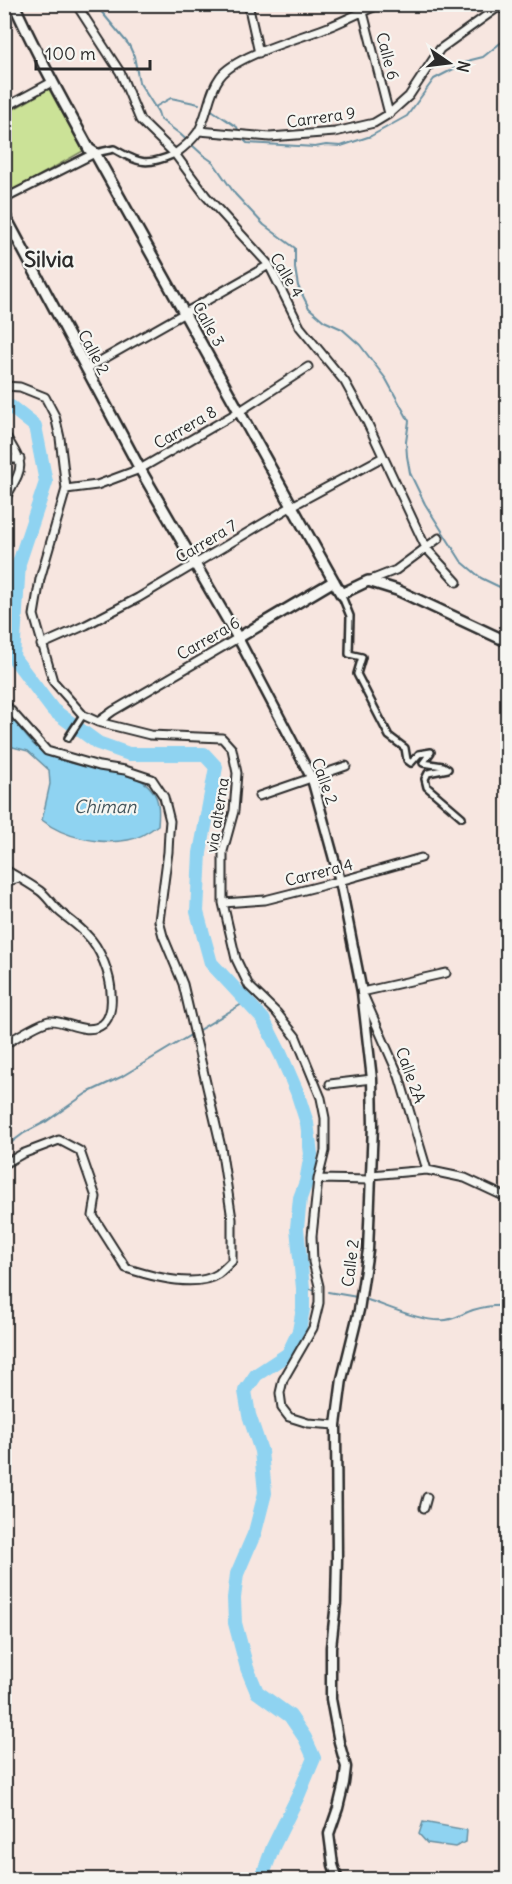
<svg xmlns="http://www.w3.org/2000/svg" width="512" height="1884" viewBox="0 0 512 1884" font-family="Delius,sans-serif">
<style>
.green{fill:#cbe297;stroke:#7b8661;stroke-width:1.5}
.water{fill:#8fd3f1;stroke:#6790a2;stroke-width:1.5}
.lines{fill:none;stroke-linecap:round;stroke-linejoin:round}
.stream{stroke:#6790a2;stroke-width:2}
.river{stroke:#8fd3f1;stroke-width:14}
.pedestrian-casing{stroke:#2b2b2b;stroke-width:10}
.minor-casing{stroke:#2b2b2b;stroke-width:11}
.tertiary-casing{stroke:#2b2b2b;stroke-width:13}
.secondary-casing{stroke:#2b2b2b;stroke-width:14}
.pedestrian{stroke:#f6f6f2;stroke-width:5}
.minor{stroke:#f6f6f2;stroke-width:7}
.tertiary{stroke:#f6f6f2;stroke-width:8}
.secondary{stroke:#f6f6f2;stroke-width:9}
.labels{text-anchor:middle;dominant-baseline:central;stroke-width:4.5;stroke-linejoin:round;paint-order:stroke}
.street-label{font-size:16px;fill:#2b2b2b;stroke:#f6f6f2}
.water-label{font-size:18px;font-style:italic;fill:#44555c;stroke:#f6f6f2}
.district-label{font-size:22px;font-weight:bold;fill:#2b2b2b;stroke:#f6f6f2}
</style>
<rect width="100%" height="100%" fill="#f7e6e0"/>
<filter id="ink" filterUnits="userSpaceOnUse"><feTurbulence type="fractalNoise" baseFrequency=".0167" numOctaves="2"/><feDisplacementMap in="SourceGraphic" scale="12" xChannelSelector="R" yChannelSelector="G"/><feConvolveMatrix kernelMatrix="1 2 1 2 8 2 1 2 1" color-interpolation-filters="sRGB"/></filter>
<g filter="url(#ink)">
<!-- green -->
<path class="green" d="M49 89 83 151 5 195V114Z"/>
<!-- water -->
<path class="water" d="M4 709C17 724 29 743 45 754 49 757 56 758 62 760 86 769 137 768 152 790 160 800 159 813 158 825 149 832 140 838 128 840 101 845 64 838 42 820L50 784 49 770 28 751 5 745Z
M423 1822 467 1830 466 1842 455 1847 427 1843 419 1834Z"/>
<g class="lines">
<!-- stream -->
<path class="stream" d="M95 4 129 45 134 56 139 82 158 112 160 119 180 134 203 155 213 162 235 194 264 225 295 248V268L298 286 309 308 324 321 342 329 360 345 386 379 409 421 406 442 407 456 410 473 425 504 461 561 481 578 508 591
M155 107 171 98 199 104
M210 109 237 127 239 133
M242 138 247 143 315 147 326 145 341 146 371 136 407 116 434 79 471 60 483 57 508 37
M4 1148 24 1133 47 1121 87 1093 121 1077 247 1001
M303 1288 316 1290
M328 1292 357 1297
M368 1300C389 1307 424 1323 446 1320 455 1319 464 1313 473 1310 483 1307 494 1305 506 1306"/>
<!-- river -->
<path class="river" d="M4 409 11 407 35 426 46 482 19 563 13 657 53 710 98 743 129 754H204L216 767 200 853 197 912 211 963 263 1019 281 1055 297 1092 307 1123 311 1154 306 1182 300 1198 297 1228 303 1288V1309L299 1331 288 1354 256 1375 245 1391 249 1415 261 1451 265 1493 255 1532 237 1574 234 1598 235 1623 247 1668 257 1692 290 1716 305 1738 314 1758 298 1796 273 1847 261 1880"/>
<!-- pedestrian casing -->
<g class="pedestrian-casing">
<path id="pedestrian" d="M95 153 114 149C140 164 147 166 175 154
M341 594 350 616 349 654 362 657 357 674 389 736 405 748 407 760 411 763 419 754 431 752 423 763 443 766 448 769 428 773 425 779 427 787 462 817
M68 738 83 715"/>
</g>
<!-- minor casing -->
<g class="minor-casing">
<path id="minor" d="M76 4 120 72 140 120 175 154 206 196 269 265 300 327 345 382 367 422 426 548 457 582
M248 4 259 53
M361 4 389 114
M4 108 52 82
M199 131 270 137 335 132 374 123 389 114 409 96 440 49 497 8 508 9
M175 154C183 148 192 141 198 132 208 116 208 93 220 77 235 55 304 37 331 26 348 19 364 10 382 4
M4 199 95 153
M86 369 269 265
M4 386 20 387 45 397 55 416 60 438 66 489 40 579 34 615 53 681 83 715 98 722 150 735 222 738 232 749 237 773 234 811 223 851V903L236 959 249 986 277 1013 296 1037 321 1098 325 1118V1151L318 1179 312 1236 313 1262 319 1286V1303L313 1328 283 1380 280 1393 282 1408 289 1417 308 1423 336 1425
M4 433C26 469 24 464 4 501
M4 459H20
M66 489 97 485 140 469 240 411 308 367
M368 581 396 570 439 538
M41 645 86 625 138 598 292 506 383 457
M4 703 47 751 99 766 125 770 152 779 164 797 170 821 169 832 168 852 159 921 163 936 183 984 221 1147 232 1219V1261C228 1265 223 1270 218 1274 195 1289 150 1276 126 1268L93 1216 96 1197 80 1151 59 1140 22 1154 4 1164
M98 722 113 711 238 638
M259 796 346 766
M4 869C16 876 29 883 40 891 47 896 52 905 59 911 68 919 79 926 87 935 100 947 111 976 111 993 112 1003 111 1017 103 1024 87 1037 64 1019 49 1021 37 1024 15 1038 4 1045
M4 882 19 878
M223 903 265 900 340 881 421 858
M330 1084 372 1079
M427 1170 399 1076 362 992 446 973
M371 1175 427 1170 465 1178 508 1198
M318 1179 371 1180
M424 1508 427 1497"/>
</g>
<!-- tertiary casing -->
<g class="tertiary-casing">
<path id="tertiary" d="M238 638 312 779 340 881 362 992 372 1079 373 1125 368 1250 359 1310 342 1379 336 1425 337 1558 336 1603 331 1647V1699L339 1742 346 1767 344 1783 338 1808 329 1834 333 1865 338 1880"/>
</g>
<!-- secondary casing -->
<g class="secondary-casing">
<path id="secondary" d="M14 4C36 54 63 101 89 149L95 153 341 594 368 581 397 590 508 642
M4 214 140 469 238 638 334 581"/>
</g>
<!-- pedestrian -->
<use href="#pedestrian" class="pedestrian"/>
<!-- minor -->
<use href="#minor" class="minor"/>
<!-- tertiary -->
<use href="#tertiary" class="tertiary"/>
<!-- secondary -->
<use href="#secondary" class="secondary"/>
</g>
</g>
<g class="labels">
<!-- street labels -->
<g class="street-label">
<text transform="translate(388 56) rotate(75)">Calle 6</text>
<text transform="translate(321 117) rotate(-8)">Carrera 9</text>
<text transform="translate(287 275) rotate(59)">Calle 4</text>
<text transform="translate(209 324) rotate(61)">Calle 3</text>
<text transform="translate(94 352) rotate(62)">Calle 2</text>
<text transform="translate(185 427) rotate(-30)">Carrera 8</text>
<text transform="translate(206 541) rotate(-31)">Carrera 7</text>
<text transform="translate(208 638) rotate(-30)">Carrera 6</text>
<text transform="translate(325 781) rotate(70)">Calle 2</text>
<text transform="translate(217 815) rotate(-81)">via alterna</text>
<text transform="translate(319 872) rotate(-14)">Carrera 4</text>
<text transform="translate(411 1075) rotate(70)">Calle 2A</text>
<text transform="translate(350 1263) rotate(-83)">Calle 2</text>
</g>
<!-- water labels -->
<g class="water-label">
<text x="105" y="806">Chiman</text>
</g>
<!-- district labels -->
<g class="district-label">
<text x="49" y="259">Silvia</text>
</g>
</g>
<!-- margin -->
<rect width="512" height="1884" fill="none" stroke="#f6f6f2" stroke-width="24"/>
<rect x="12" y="12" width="488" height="1860" fill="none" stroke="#2b2b2b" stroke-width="2" filter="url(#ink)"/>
<!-- north arrow -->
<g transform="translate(449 63) rotate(104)" stroke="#f6f6f2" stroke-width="4.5" paint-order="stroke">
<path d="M0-4.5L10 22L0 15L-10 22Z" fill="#2b2b2b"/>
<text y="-9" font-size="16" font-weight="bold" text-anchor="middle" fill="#2b2b2b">N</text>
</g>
<!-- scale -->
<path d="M36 60v9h114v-9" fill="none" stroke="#2b2b2b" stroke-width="3"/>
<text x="45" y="60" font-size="18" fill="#2b2b2b" stroke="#f6f6f2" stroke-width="4.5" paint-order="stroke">100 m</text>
</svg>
